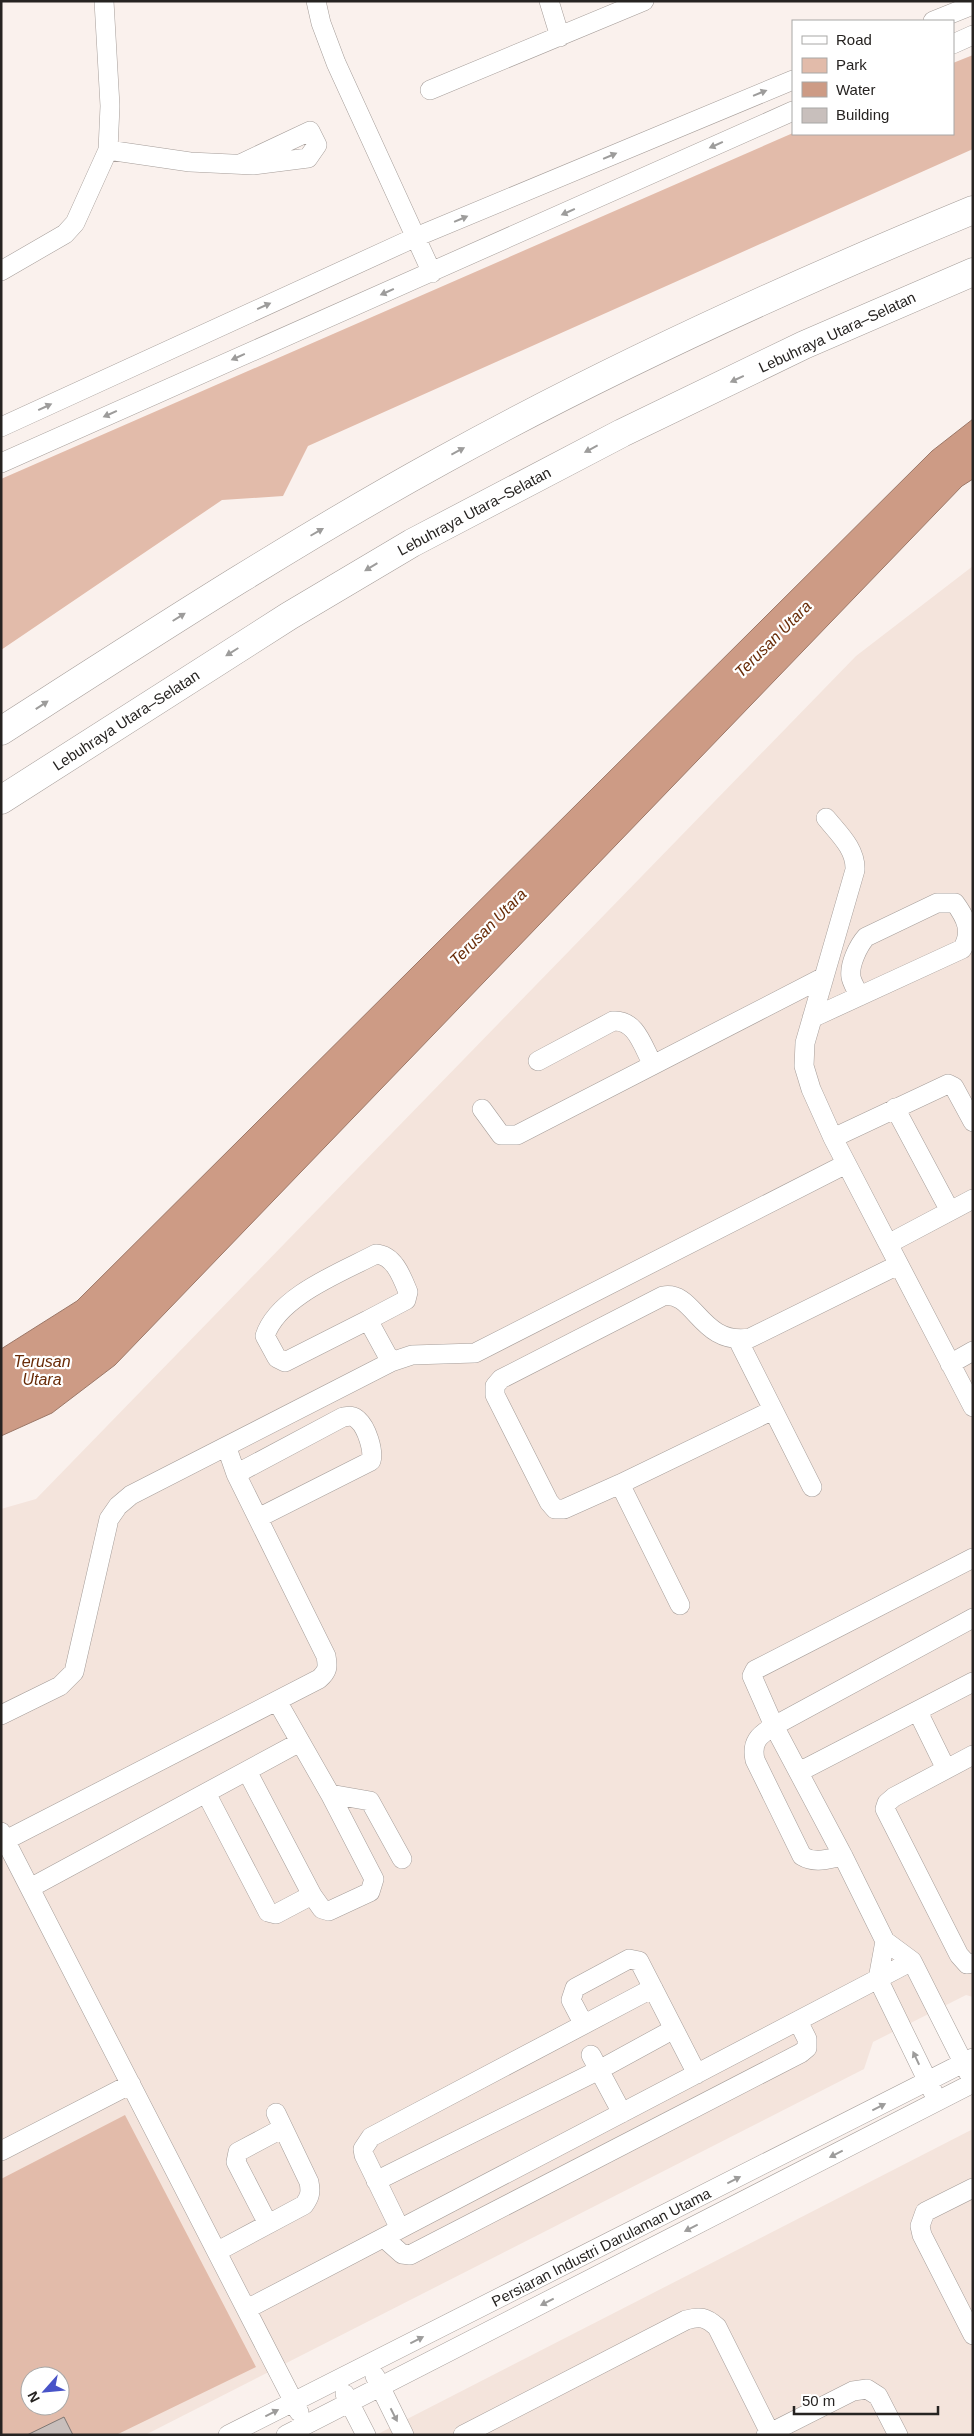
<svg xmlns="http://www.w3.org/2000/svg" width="974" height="2436" viewBox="0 0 974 2436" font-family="Helvetica,sans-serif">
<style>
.built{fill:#f4e4dc;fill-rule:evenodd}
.green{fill:#e2bbaa;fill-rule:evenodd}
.water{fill:#cd9b85;stroke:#9b7767}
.building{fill:#c8bfbc;stroke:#7e7773}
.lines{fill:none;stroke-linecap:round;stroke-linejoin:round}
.minor-casing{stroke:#a59d99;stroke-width:20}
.highway-casing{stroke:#a59d99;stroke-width:29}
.minor{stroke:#fff;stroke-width:19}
.highway{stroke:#fff;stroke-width:28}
.oneway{fill:#9d9c9b}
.labels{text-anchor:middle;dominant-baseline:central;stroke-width:4.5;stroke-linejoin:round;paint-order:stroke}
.street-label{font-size:15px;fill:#262321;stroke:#fff}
.water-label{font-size:16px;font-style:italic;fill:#692c08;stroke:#fff}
</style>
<rect width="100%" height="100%" fill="#faf1ed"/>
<!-- built -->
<path class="built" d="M973 566V1997L966 1995 873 2042 864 2069 145 2435H1V1509L36 1499 856 656ZM30 2376H60V2406H30Z
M973 2129V2435H376Z"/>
<!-- green -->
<path class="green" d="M973 55V149L308 446 283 496 222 500 1 650V479L793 133 953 134V63Z
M125 2115 256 2367 116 2435H1V2179ZM30 2376H60V2406H30Z"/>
<!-- water -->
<path class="water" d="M973 419V479L962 486 115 1365 52 1413 1 1436V1349L77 1301 932 451Z"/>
<!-- building -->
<path class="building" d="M64 2417 73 2435H27Z"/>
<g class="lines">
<!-- minor casing -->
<g class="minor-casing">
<path id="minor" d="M316 1 321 23 336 63 432 273
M549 1 560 37
M933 21 973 5
M953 44 973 35
M430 90 644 1
M108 150 190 162 253 165 308 158 317 145 310 131 240 164
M1 271 65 234 75 223 108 150 110 106 104 1
M1 427 416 237 793 80
M1 463 793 111
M826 818C839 834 856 849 855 870L805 1043 804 1066 811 1089 833 1138 973 1407
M812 1018 962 949C973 932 966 918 955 903H937L866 937C858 946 849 965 851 977 852 983 857 990 859 996
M538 1061 613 1021C636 1019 643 1047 653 1065
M895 1108 950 1211
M482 1109 501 1135H517L824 977
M833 1138 948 1084 954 1087 973 1122
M888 1244 973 1199
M368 1320 406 1300 408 1292C402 1277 394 1255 376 1254 342 1272 278 1296 265 1336L277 1358 285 1362 368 1320 391 1362
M738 1340 812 1487
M950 1364 973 1351
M773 1410 620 1484 564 1509H555L549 1502 495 1395V1386L501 1379 663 1296C695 1290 700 1346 750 1338L898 1265
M236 1474 343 1417C349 1416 353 1415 358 1420 367 1428 374 1451 371 1461L258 1518
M620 1484 680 1605
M918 1712 946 1769
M1 1715 60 1686 74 1672 109 1519 118 1506 131 1495 391 1362 412 1355 475 1353 846 1164
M973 1755 894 1797 887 1803 885 1809 959 1955 967 1964 973 1963
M247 1771 312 1895 322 1909 329 1911 370 1892 374 1879 330 1794 277 1701
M799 1772 973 1682
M206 1793 268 1912 276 1914 312 1895
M330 1794 370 1801 402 1859
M1 1832 299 2412
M6 1840 319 1679C328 1671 328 1667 326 1656L236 1474 227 1448
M843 1856C828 1859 815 1864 802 1856L755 1760C751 1742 759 1735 774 1726L973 1618
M30 1888 300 1742
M885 1941 878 1979 933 2092
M583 2023 571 2000 575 1988 629 1959 639 1961 697 2074
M591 2055 622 2113
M969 2074 912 1961 885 1941 843 1856 774 1726 752 1676 755 1670 973 1558
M1 2151 131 2084
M376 2181 599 2070 674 2029
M973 2188 925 2212 920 2226 922 2235 973 2335
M268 2224 236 2162 238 2152 283 2128
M400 2229 364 2155 363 2149 371 2137 653 1988
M384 2238 402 2254 410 2255 801 2053 807 2048V2039L798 2021
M218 2251 304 2205C310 2197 311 2192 309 2182L276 2113
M247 2309 912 1961
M375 2376 404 2435
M345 2394 366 2435
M228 2435 973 2058
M286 2435 973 2083
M463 2435 686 2320C700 2316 706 2317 717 2327L770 2433
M766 2435 853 2391 867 2389 878 2396 898 2435"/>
</g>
<!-- highway casing -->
<g class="highway-casing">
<path id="highway" d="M1 731C146 638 290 544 441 461 613 366 791 285 973 210
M1 800 289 616 412 543 622 433 804 345 973 272"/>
</g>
<!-- minor -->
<use href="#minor" class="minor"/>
<!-- highway -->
<use href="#highway" class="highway"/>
</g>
<!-- one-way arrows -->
<defs><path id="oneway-solid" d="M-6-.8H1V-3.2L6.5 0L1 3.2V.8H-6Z" transform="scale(1.25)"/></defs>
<g class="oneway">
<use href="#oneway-solid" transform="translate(760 93) rotate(-22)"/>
<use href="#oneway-solid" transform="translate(716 145) rotate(156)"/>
<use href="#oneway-solid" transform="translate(610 156) rotate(-23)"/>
<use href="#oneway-solid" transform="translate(568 212) rotate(156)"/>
<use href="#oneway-solid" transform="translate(461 219) rotate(-23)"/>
<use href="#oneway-solid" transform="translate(387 292) rotate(156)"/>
<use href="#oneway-solid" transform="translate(264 306) rotate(-24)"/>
<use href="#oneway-solid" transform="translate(238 357) rotate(156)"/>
<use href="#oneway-solid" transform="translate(737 379) rotate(155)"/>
<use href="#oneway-solid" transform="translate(45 407) rotate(-25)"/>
<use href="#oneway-solid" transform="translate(110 414) rotate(156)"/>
<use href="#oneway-solid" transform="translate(591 449) rotate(152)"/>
<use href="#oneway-solid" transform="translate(458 451) rotate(-28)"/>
<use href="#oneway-solid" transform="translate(317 532) rotate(-30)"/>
<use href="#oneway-solid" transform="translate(371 567) rotate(149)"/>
<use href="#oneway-solid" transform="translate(179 617) rotate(-32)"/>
<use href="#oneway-solid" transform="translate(232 652) rotate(148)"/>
<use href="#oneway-solid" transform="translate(42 705) rotate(-33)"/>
<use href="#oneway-solid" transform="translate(916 2058) rotate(-115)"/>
<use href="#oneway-solid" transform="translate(879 2107) rotate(-27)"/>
<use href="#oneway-solid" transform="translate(836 2154) rotate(153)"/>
<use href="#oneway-solid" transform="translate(734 2180) rotate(-27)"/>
<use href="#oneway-solid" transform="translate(691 2228) rotate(153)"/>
<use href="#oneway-solid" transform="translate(547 2302) rotate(153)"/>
<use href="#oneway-solid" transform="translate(417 2340) rotate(-27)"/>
<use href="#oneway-solid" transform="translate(272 2413) rotate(-27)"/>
<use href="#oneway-solid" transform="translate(394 2415) rotate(63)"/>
</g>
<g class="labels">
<!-- street labels -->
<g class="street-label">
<text transform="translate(837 332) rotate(-25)">Lebuhraya Utara–Selatan</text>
<text transform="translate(474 511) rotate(-28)">Lebuhraya Utara–Selatan</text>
<text transform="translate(126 720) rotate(-33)">Lebuhraya Utara–Selatan</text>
<text transform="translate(601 2247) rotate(-27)">Persiaran Industri Darulaman Utama</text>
</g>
<!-- water labels -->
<g class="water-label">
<text transform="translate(773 639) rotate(-45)">Terusan Utara</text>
<text transform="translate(488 927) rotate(-45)">Terusan Utara</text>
<text x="42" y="1361">Terusan<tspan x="42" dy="18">Utara</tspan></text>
</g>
</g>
<!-- border -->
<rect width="974" height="2436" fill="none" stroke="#262321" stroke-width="5"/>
<!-- legend -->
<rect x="792" y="20" width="162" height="115" fill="#ffffff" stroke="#a8a7a6"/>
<rect x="802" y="36" width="25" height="8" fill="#ffffff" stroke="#a8a7a6"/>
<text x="836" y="45" font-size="15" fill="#262321">Road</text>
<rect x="802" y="58" width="25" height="15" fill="#e2bbaa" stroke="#a8a7a6"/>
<text x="836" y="70" font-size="15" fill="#262321">Park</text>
<rect x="802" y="82" width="25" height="15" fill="#cd9b85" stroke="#a8a7a6"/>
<text x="836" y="95" font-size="15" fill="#262321">Water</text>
<rect x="802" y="108" width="25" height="15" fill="#c8bfbc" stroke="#a8a7a6"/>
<text x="836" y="120" font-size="15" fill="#262321">Building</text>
<!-- north arrow -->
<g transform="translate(45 2391) rotate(243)"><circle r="24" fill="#ffffff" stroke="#a8a7a6"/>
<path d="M0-4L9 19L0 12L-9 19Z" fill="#4853c8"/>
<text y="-8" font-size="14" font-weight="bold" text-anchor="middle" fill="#262321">N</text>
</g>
<!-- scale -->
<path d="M794 2406v8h144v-8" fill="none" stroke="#262321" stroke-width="2.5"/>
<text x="802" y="2406" font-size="15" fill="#262321" stroke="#ffffff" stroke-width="4" paint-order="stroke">50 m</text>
</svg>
